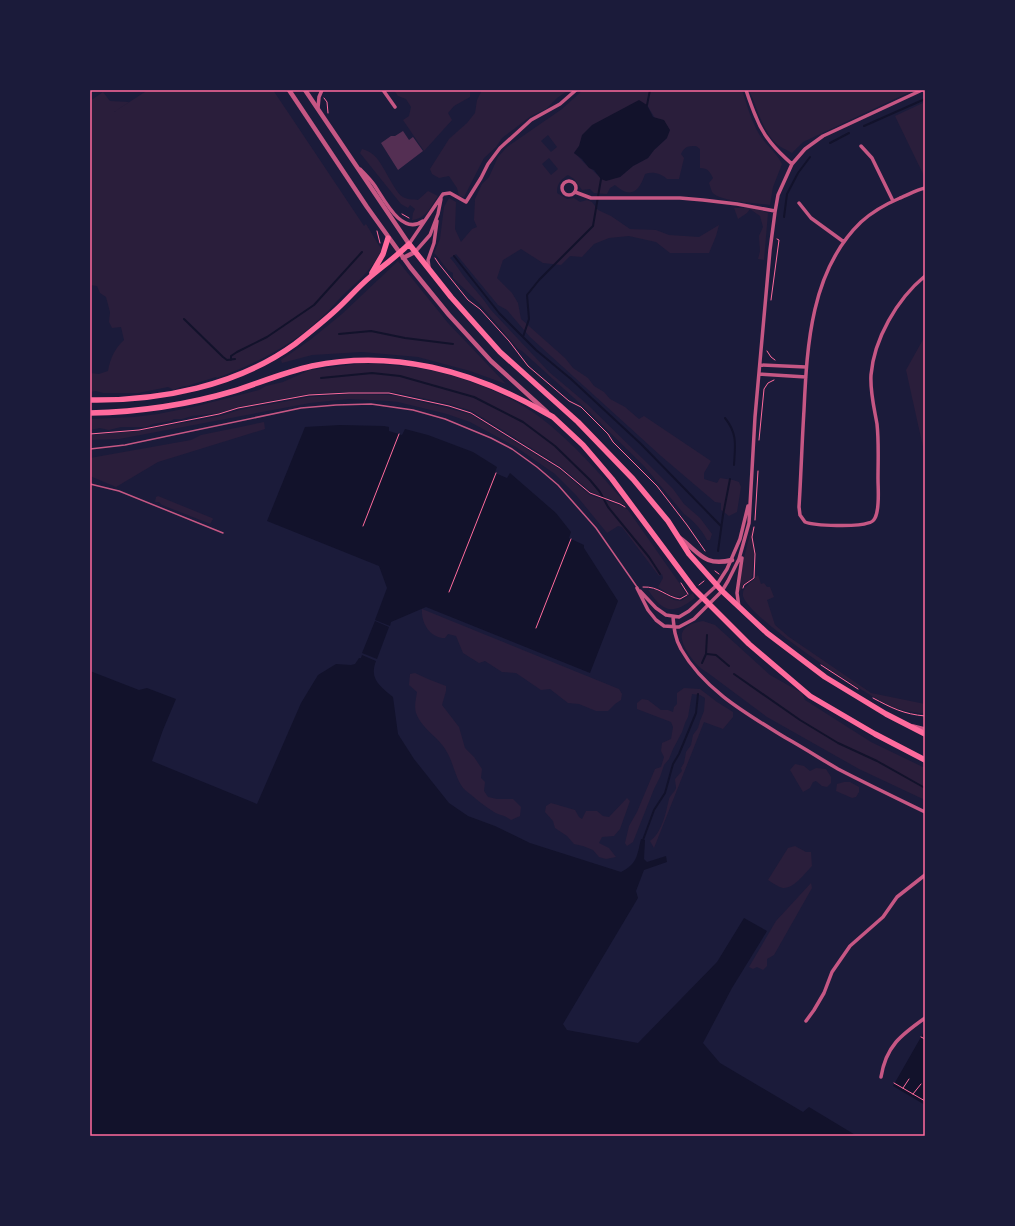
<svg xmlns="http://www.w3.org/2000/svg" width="1015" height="1226" viewBox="0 0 1015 1226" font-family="Merriweather,serif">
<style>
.green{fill:#2a1e3b;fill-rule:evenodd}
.water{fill:#12122b}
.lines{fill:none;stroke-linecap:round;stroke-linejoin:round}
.stream{stroke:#12122b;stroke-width:2}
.building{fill:#542f53}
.path{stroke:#ff6b9d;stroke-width:1}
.service{stroke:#c65784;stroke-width:1.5}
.minor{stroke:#c65784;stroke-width:3.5}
.tertiary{stroke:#c65784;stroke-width:4.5}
.primary{stroke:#ff6b9d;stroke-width:5.5}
.neatline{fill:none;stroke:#ff6b9d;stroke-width:1.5}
</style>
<rect width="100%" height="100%" fill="#1b1b3a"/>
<!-- green -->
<path class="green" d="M148 90H273L364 226 366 224 378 244 382 249C372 270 359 280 343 295 336 302 330 310 322 317 293 345 255 364 217 378L216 377C208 379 201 382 193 384 186 387 182 385 174 390L168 387 138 393H103L96 391 90 392V373L99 374 108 371C110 359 115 348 124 340L121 327 112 328 109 322 110 312 106 297 100 293 97 286 90 285V101L103 92 110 101 129 102 114 112Z
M394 90H470V97L454 106 448 113 452 120 424 151 403 120 409 116 411 107 406 99 398 96Z
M482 90H569L557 98 546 109 531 116 502 138 496 147 484 158 464 197 459 196 457 188 449 176 439 178 432 174 430 169 449 139 467 123 475 113 477 100Z
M583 90H742C747 105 751 120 759 134 766 145 776 152 782 164L773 187 770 205C758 203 719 202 712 192 711 190 710 185 709 183L713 178C710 172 708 168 700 168V149L696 146C688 146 685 146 681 154L684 158 679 179H667C662 174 653 171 645 174 639 192 631 199 615 185L610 188 607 194 594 193 590 189 582 190 574 179 568 175C560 180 557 184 557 193L567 199 574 198 580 202 587 200 592 202 598 210 611 216 630 229 656 230 669 235 699 237 719 225 716 236 709 253H670L656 242 629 236 609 238 594 244 582 257 570 256 561 265 543 263 521 249 503 260 497 278 512 293 518 303 521 319 565 358 573 368 588 378 594 386 604 392 610 399 625 407 639 419 644 416 711 461 704 473V479L717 483 720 478 733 480 739 482 741 487 737 512 729 516 721 510V503L715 502 661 456 530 337 507 310 498 305 456 254 450 258C455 263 458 268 462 274 471 286 482 296 490 309L549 372 587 404 643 459 673 489 684 504 700 518 712 534 710 540H707C702 530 693 520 684 514L644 466 584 407 522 351 518 349 478 302 453 278V273C445 270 441 259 434 253L440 239 444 207 449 198 456 202 455 229 461 242 472 229 477 227 474 220 475 199 482 184 489 177 498 157 507 147 562 109ZM647 105 667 138 654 150 648 158 633 166 620 177 601 179C597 174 593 171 589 167 583 163 581 158 574 153L579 146ZM548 135 557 147 551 152 541 141ZM549 158 558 169 551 175 542 164Z
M749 90H914L803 142 792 153C789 151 784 149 781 147 764 137 757 107 749 90Z
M925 102V178L895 116Z
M362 149C365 150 369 151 371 153 384 161 394 195 405 198 409 200 414 199 418 200L428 191 438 196C431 206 426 219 412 220L413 213 415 209 410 205 408 208 401 204 360 153Z
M734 208H754L768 213 764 260 758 259 760 251 759 236 763 227 760 216 750 209 747 213 738 219Z
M398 261 448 323 506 384 470 371 418 357 362 352 312 355 282 363 281 360 310 340 342 314Z
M925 336V456L906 370Z
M364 363C379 364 395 365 410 367 452 372 503 391 537 415 572 441 600 474 628 506L591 492 560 466 472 411 449 404 399 393 389 392H349L309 394 238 407 220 413 192 416 182 419H174L171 421 153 424 146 427H121L109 430 100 428 90 430V419L134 417 158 414 193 407 259 390 266 386 283 382 310 370Z
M349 394 389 395 399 396 470 414 559 469 590 495 624 507 628 510 680 584 686 594C675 601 668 593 658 587L663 578 662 574 659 576 622 527 618 526 607 533 576 495 555 474 516 447 470 422 447 414 398 402 388 401 349 399 310 403 119 439 90 440V435L139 431 220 416 239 410 309 397Z
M264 422 265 429 158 462 116 487 90 476V458L191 440 201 435Z
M158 496 212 518 213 519 210 524 208 523 162 505 159 502H155L156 497Z
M752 527 753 528 752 537 754 554 752 576 751 579 744 584 740 591H739L743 561Z
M758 575 761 584 764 583 767 587H770L774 597 767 600 775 625 789 637 871 693 925 704V714C915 712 905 711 895 708 869 698 749 619 743 596 742 588 748 585 752 581 755 579 755 577 758 575Z
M648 590H657L674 600 681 601 693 593 695 598C672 615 664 613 648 590Z
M422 609 619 689 622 694 621 700 615 704 608 711H596L579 704 568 703 550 689 541 690 516 673 502 672 485 661 479 663 463 653 456 636 448 634 445 638C430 638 421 623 422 609Z
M703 621 715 625 770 675 802 693 805 700 871 742 925 768V800L859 769 767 717 708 673C699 668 694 662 688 653 676 634 681 625 703 621Z
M415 673 428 679 446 686V691L442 705 459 727 465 748 474 757 482 769 481 778 485 782 484 791 488 797 497 799H513L521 807 520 816 511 820C503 814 501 816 494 812 484 806 474 797 465 790 456 781 454 765 448 754 440 737 423 731 416 713 414 706 416 699 417 692L409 685 410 674Z
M684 688 700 689 717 702 733 712V717L723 729 704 722 654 848 650 841C662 833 666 812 669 799 670 795 675 792 676 788 676 786 675 781 675 779L682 771 681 768 684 763 686 752 691 745 693 735 698 728 700 721 704 711 705 698 700 695 692 694 688 717 685 723 682 732 673 749 669 759 664 765 660 777 654 789 633 842 627 846 625 843 629 826 637 812 655 769 661 767 664 757 661 751 662 743 671 739 673 727 671 722 637 709V703L642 699 648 700 661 710H668L673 712 674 707 677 704V693Z
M795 764 804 766 810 771 816 768 826 769 831 777V783L827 787 822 786 816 781 813 782 810 788 803 792 790 770Z
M844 782H850L859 787V792L856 797 852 798 836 791 837 784Z
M627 798 630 801 620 829 614 836 602 837 599 843 609 848 616 857 606 859 599 857 593 850 583 846 574 844 567 836 555 828 553 821 545 812 546 806 551 803 575 810 579 817 582 819 586 811H597L603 816 609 817Z
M795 846 806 852H811L812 866C805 873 794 889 783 888 778 887 773 883 768 880L788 848Z
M811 883 812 888 774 955 767 959V966L763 970 757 967 753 969 749 967 776 921Z"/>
<!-- water -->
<path class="water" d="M639 100 647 105 653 117 664 120 670 130 667 138 654 150 648 158 633 166 620 177 606 181 601 179 594 170 589 168 582 159 574 153 579 146 582 135 592 125Z
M340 425 384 426 389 427V431L402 435 405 429 428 435 473 452 497 467 495 473 507 478 510 473 556 513 571 532 569 538 584 545V548L618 601 590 673 426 607 391 622 390 626 375 620 387 588 379 566 267 521 305 427Z
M375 621 389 627 377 659 362 653Z
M362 655 376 661C369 679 380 686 393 697L398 734 414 759 449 803 468 816 495 826 530 843 621 872C637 864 637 856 641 839L645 840 644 859 647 862 666 856 667 862 644 870 636 891 638 898 563 1024 567 1030 638 1043 717 962 744 918 767 931 732 988 703 1043 720 1063 803 1112 809 1107 857 1136H90V671L139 690 147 688 176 699 163 730 152 761 257 804 301 703 318 675 336 664 351 665 355 664 359 658H361Z
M925 1030V1105L893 1086Z"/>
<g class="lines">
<!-- stream -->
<path class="stream" d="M647 105 650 90
M864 126 925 99
M830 143 849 133
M784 217 787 194 798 173 810 157
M454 256 499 313 536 350 571 379 641 444 721 526
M184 319 223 357 227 360 235 359
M339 334 371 331 405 338 453 344
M523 337 529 319 527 295 539 280 593 226 601 179
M231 360V356L237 352 267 337 314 305 362 252
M321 378 372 373 400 376 474 397 523 422 555 446 590 480 600 492 608 507 649 557 660 574
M725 418C738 434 735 446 734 465
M718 551 723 515 730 479
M707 654 716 655 729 666
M702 663 706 654 707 635
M734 674 800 720 838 743 877 761 925 788
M643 840 654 810 665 793 673 764 679 754 696 713 698 694"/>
</g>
<!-- building -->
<path class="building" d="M403 131 409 140 413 137 423 151 398 170 381 143 391 136H395Z"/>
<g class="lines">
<!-- path -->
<path class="path" d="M324 98 327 102 328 113
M402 214 409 218
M377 231 380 243
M435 258 439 264 468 300 480 309 509 341 528 366 569 401 581 407 608 434 613 442 657 486 687 525 705 551
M771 300 779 240 777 239
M767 351 771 357 775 360
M90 434 139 430 219 414 238 408 309 395 349 393H389L449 406 471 413 560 468 590 493 620 504 625 507
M759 440 764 389 768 383 774 380
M755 520 758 471
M363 526 399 434
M715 571 719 574
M681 583 688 594
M699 585 704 581
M643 587C659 586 666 597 680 599L687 595
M743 588 744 585 754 578 755 554 752 537 754 527
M449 592 496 473
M536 628 571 539
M821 665 858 689
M873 698C892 708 903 714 925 716
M921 1037 925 1039
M925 1053V1052
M894 1083 925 1101
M903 1088 909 1079
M913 1094 921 1084"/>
<!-- service -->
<path class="service" d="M90 449 125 445 301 408 336 405 371 404 413 410 445 419 491 438 512 449 537 467 558 485 596 528 637 587
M90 484 119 491 223 533"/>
<!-- minor -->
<path class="minor" d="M383 90 395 107
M746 90C749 99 752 108 756 117 763 136 776 150 792 164
M318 108 319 97 322 90
M861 146 872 158 893 201
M360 169C366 175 371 180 375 186 385 201 402 236 423 221
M562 188a7 7 0 1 1 14 0a7 7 0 1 1-14 0Z
M925 188C916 190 908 195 900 198 886 204 872 212 861 222 811 270 807 345 804 410 802 442 801 475 799 507L800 515 805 522C815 526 858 527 868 523 871 523 874 520 875 518 880 509 878 489 878 479 878 461 879 442 877 424 874 407 870 392 871 375 874 339 897 299 925 276
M575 192 591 198H680L703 200 737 204 775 211
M799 203 811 218 844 242
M409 244 443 194 450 193 466 202 481 178 488 164 500 148 531 120 560 104 576 90
M415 252 430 235 438 214 441 199
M429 268 428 260 434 243 437 221
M760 365 806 367
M759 374 806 377
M637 588 648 610 656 620 664 626 679 627 694 619 722 591 728 581 739 559 749 523 755 417 770 250 775 212 778 195 792 164 805 149 823 136 922 90
M640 591 656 608 666 615 679 617 689 611 716 586 727 569 740 539 748 506
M739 607 737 593 742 558
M673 617C674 628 675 639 681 649 704 690 747 714 786 738 804 748 821 759 838 769 867 784 896 798 925 812
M913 726 925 729
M806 1021 814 1010 824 993 832 972 850 946 883 917 897 897 925 875
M881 1077C886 1046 901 1035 925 1018"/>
<!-- tertiary -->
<path class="tertiary" d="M289 90 367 207 410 267 449 315 491 361 547 412
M305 90 409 244
M403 258 415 252
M680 538C700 553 704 567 732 560"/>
<!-- primary -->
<path class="primary" d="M372 273 383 254 388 238
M90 400C160 401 237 386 295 344 309 333 324 321 337 309 348 299 358 287 370 277 383 266 397 256 409 244L451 297 500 352 578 422 633 479 668 521 689 554 722 591 767 633 825 677 886 714 925 734
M90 413C138 412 187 405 234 391 259 383 285 372 312 366 393 349 473 371 544 412L553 417 583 445 612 479 694 589 749 644 810 696 875 734 925 760"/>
</g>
<!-- border -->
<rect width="1015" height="1226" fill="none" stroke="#1b1b3a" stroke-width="182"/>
<rect x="91" y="91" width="833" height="1044" class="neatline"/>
</svg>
